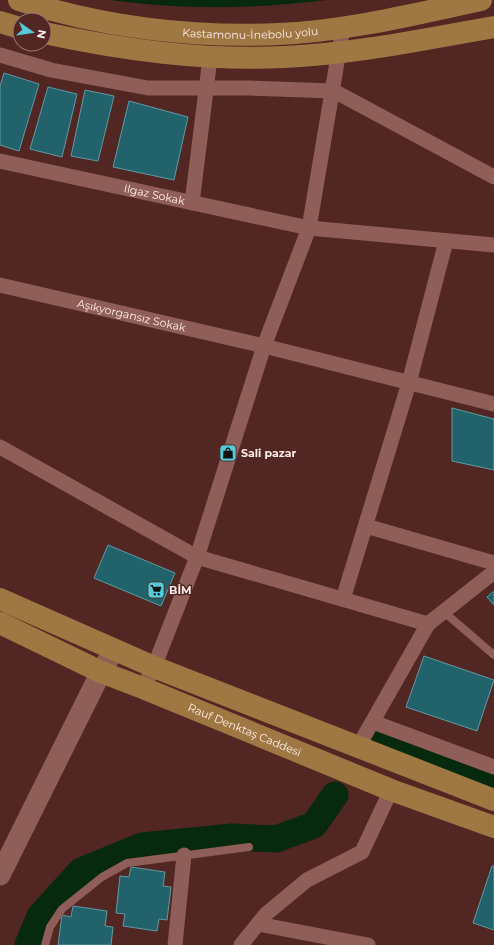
<svg xmlns="http://www.w3.org/2000/svg" width="494" height="945" viewBox="0 0 494 945" font-family="Montserrat,sans-serif">
<style>
.water{fill:#07290d}
.lines{fill:none;stroke-linecap:round;stroke-linejoin:round}
.river{stroke:#07290d;stroke-width:27}
.building{fill:#22626a;stroke:#5e9ba4}
.lane{stroke:#8f5e58;stroke-width:8}
.street{stroke:#8f5e58;stroke-width:15}
.secondary{stroke:#8f5e58;stroke-width:21}
.primary{stroke:#9f7743;stroke-width:22}
.labels{text-anchor:middle;dominant-baseline:central;stroke-width:3;stroke-linejoin:round;paint-order:stroke}
.street-label{font-size:11px;fill:#feecea;stroke:#522723}
.poi-label{font-size:11px;font-weight:bold;fill:#feecea;stroke:#522723;text-anchor:start}
</style>
<rect width="100%" height="100%" fill="#522723"/>
<!-- water -->
<path class="water" d="M111 0H327C253 9 185 10 111 0Z"/>
<g class="lines">
<!-- river -->
<path class="river" d="M382 737 494 780
M28 945 40 916 81 871 142 846 232 837 276 839 314 825 335 795"/>
</g>
<!-- building -->
<path class="building" d="M4 73 39 84 19 151 0 145V86Z
M48 87 77 94 62 157 30 149Z
M85 90 114 96 98 161 71 156Z
M129 101 188 117 174 180 113 167Z
M452 408 494 419V470L452 461Z
M108 545 175 573 161 606 94 578Z
M494 591V605L487 597Z
M424 656 494 680 477 731 406 707Z
M492 866H494V930L473 923Z
M131 867 165 872 163 886 171 887 167 920 159 919 157 931 123 926 125 914 116 913 120 876 129 877Z
M73 906 107 911 105 926 113 927 111 945H58L62 915 71 917Z"/>
<g class="lines">
<!-- lane -->
<path class="lane" d="M444 612 494 655
M45 945 50 927 62 909 102 877 127 863 249 847"/>
<!-- street -->
<g class="street">
<path d="M0 55 51 70 148 88H249L334 91 494 177"/>
<path id="s1" d="M0 161 309 228 494 245"/>
<path d="M192 203 210 58"/>
<path id="s2" d="M0 285 264 346 494 404"/>
<path d="M0 447 197 557 428 624"/>
<path d="M366 526 494 563"/>
<path d="M343 599 409 383 446 241"/>
<path d="M143 688 154 667 197 557 264 346 309 228 343 27"/>
<path d="M373 722 494 767"/>
<path d="M358 747 428 624 494 572"/>
<path d="M258 924 368 945"/>
<path d="M175 945 184 855"/>
<path d="M241 945 266 914 307 880 362 852 391 790"/>
</g>
<!-- secondary -->
<path class="secondary" d="M0 875 101 672 114 650"/>
<!-- primary -->
<g class="primary">
<path id="s3" d="M19 0C101 27 192 38 279 34 347 31 415 14 481 0"/>
<path d="M0 22 20 28"/>
<path d="M44 33C124 50 203 61 284 57 355 54 425 39 494 27"/>
<path d="M0 599 154 667 494 800"/>
<path id="s4" d="M0 623 101 672 143 688 391 790 494 827"/>
</g>
</g>
<!-- icons -->
<defs>
<g id="shop-square" transform="scale(0.9)"><rect x="-9" y="-9" width="18" height="18" rx="4" fill="#53cbda" stroke="#522723"/><path d="M-5-2.5h2.3a2.7 3.5 0 0 1 5.4 0H5L5.5 6h-11ZM-1.5-2.5h3a1.5 2.3 0 0 0-3 0Z" fill="#111"/></g>
<g id="supermarket-square" transform="scale(0.9)"><rect x="-9" y="-9" width="18" height="18" rx="4" fill="#53cbda" stroke="#522723"/><path d="M-6-5.5h2.5l.6 2H6L4.5 2H-2.5L-4.4-4H-6ZM-1.5 3.2a1.3 1.3 0 1 0 .1 0ZM3 3.2a1.3 1.3 0 1 0 .1 0Z" fill="#111"/></g>
</defs>
<g fill-rule="evenodd">
<use href="#shop-square" x="228" y="453"/>
<use href="#supermarket-square" x="156" y="590"/>
</g>
<g class="labels">
<!-- street labels -->
<g class="street-label">
<text stroke="none"><textPath href="#s3" startOffset="235">Kastamonu-İnebolu yolu</textPath></text>
<text stroke="none"><textPath href="#s1" startOffset="158">Ilgaz Sokak</textPath></text>
<text stroke="none"><textPath href="#s2" startOffset="135">Aşıkyorgansız Sokak</textPath></text>
<text stroke="none"><textPath href="#s4" startOffset="267">Rauf Denktaş Caddesi</textPath></text>
</g>
<!-- poi labels -->
<g class="poi-label">
<text x="241" y="453">Sali pazar</text>
<text x="169" y="590">BİM</text>
</g>
</g>
<!-- north arrow -->
<g transform="translate(32 32) rotate(103)"><circle r="19" fill="#522723" stroke="#977673"/>
<path d="M0-3L7 15L0 10L-7 15Z" fill="#53cbda"/>
<text y="-6" font-size="11" font-weight="bold" text-anchor="middle" fill="#feecea">N</text>
</g>
</svg>
